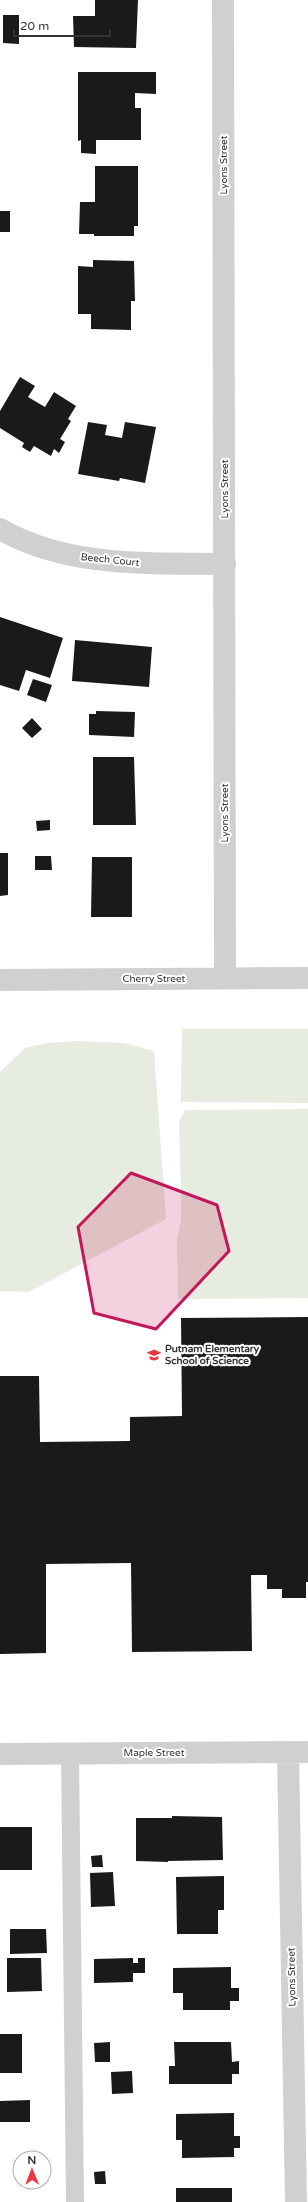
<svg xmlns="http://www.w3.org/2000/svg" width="308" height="2202" viewBox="0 0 308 2202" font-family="'Varela Round',sans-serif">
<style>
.green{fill:#e6ecdf}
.building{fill:#1a1a1a}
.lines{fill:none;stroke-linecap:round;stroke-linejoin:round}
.service{stroke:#d0d0d0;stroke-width:18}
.minor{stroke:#d0d0d0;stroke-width:22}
.marked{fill:#c2185b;fill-opacity:0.2;stroke:#c2185b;stroke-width:3;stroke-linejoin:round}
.labels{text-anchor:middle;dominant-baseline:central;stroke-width:4;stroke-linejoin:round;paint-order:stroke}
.street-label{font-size:10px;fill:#333;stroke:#fff}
.poi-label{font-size:10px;font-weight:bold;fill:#333;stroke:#fff;text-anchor:start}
</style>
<rect width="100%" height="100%" fill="#fff"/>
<!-- green -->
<path class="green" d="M182 1029H308V1103L181 1102Z
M78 1041 124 1043 154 1051 166 1219 29 1292 0 1291V1072L25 1048 47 1043Z
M308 1109V1298L178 1299 177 1240 181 1219V1190L179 1122 185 1110Z"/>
<!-- building -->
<path class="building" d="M95 0H138L136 48 74 47 73 16H95Z
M3 15H19V44L3 43Z
M78 72H156V94L135 93V108H141V140H96V154L81 153V140L78 141Z
M95 166H138V226H134V236H94V234H79L80 202H95Z
M0 211H10V232H0Z
M93 260 134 261 135 301H131V330L91 329V314H78V266L93 267Z
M20 377 35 386 28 397 45 407 54 392 76 406 68 419 71 421 60 439 65 442 59 453 54 449 51 456 34 446 30 452 22 447 24 443 0 428V411Z
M88 422 107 425 105 435 122 438 125 422 156 427 145 483 120 478 119 481 78 474Z
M0 617 63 638 50 678 26 670 19 691 0 685Z
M75 640 152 647 149 687 72 681Z
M33 679 52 685 46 702 27 695Z
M96 711 135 712 134 737 89 735V714H96Z
M32 718 42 729 32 738 22 728Z
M93 757H134L136 825H93Z
M50 820V830L37 831 36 821Z
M0 853H8V895L0 896Z
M35 856H51L52 870H35Z
M92 857H132V917H91Z
M308 1317V1582H306V1598H282V1589H267V1575H251L252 1651 132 1652 131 1563 46 1564V1653L0 1654V1376H39L40 1442 130 1441V1417L182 1416 181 1318Z
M172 1816 222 1817 223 1860 168 1861V1862L136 1861V1818H172Z
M0 1827H32V1870H0Z
M102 1855 103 1867H92L91 1856Z
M113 1872 115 1906 91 1907 90 1873Z
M224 1876V1910H218V1934H177L176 1877Z
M10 1929H46L47 1953 10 1954Z
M7 1958H41L42 1991 7 1992Z
M133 1958V1963H138V1958H145V1973H133V1982L94 1983V1959Z
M231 1967V1988H239V2001H230V2010H183V1993H173V1968Z
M0 2034H22V2073H0Z
M110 2042V2062H95L94 2043Z
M174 2042H231L232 2062 239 2061V2074H232V2084H169V2066H175Z
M132 2071 133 2093 112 2094 111 2072Z
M30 2100V2122H0V2101Z
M234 2113V2136H240V2148H234V2157L182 2158V2140H176V2114Z
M105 2171 106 2184H95L94 2172Z
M176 2188H232V2202H176Z"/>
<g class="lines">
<!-- service -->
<path class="service" d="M70 1754 75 2202"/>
<!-- minor -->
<path class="minor" d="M223 0 225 978
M0 529C68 568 149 563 225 564
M0 980 308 978
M288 1753 296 2202
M0 1754 308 1752"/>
</g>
<!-- marked area -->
<path class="marked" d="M131 1173 217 1205 229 1251 156 1329 94 1313 78 1227Z"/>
<!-- icons -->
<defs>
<g id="school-bare" transform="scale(1.08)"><path d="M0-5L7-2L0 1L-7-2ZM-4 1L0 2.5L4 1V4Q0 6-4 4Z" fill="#e63946" stroke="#fff" stroke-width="2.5" paint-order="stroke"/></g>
</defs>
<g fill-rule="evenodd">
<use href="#school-bare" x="154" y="1355"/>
</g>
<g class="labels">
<!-- street labels -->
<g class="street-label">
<text transform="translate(224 165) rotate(-90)">Lyons Street</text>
<text transform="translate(225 489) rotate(-90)">Lyons Street</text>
<text transform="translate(110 560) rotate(6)">Beech Court</text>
<text transform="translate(225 813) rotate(-90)">Lyons Street</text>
<text x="154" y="979">Cherry Street</text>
<text x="154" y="1753">Maple Street</text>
<text transform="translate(292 1977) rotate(-91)">Lyons Street</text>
</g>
<!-- poi labels -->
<g class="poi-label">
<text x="165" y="1349">Putnam Elementary<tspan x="165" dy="12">School of Science</tspan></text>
</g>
</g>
<!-- north arrow -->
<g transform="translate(32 2170) rotate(359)"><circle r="19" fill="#ffffff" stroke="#adadad"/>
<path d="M0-3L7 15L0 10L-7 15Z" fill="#e63946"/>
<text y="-6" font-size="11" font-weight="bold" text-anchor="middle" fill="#333333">N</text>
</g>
<!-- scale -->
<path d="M14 30v6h96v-6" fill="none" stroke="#333333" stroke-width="2"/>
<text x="20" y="30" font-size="12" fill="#333333" stroke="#ffffff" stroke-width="3" paint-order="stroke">20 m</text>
</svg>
